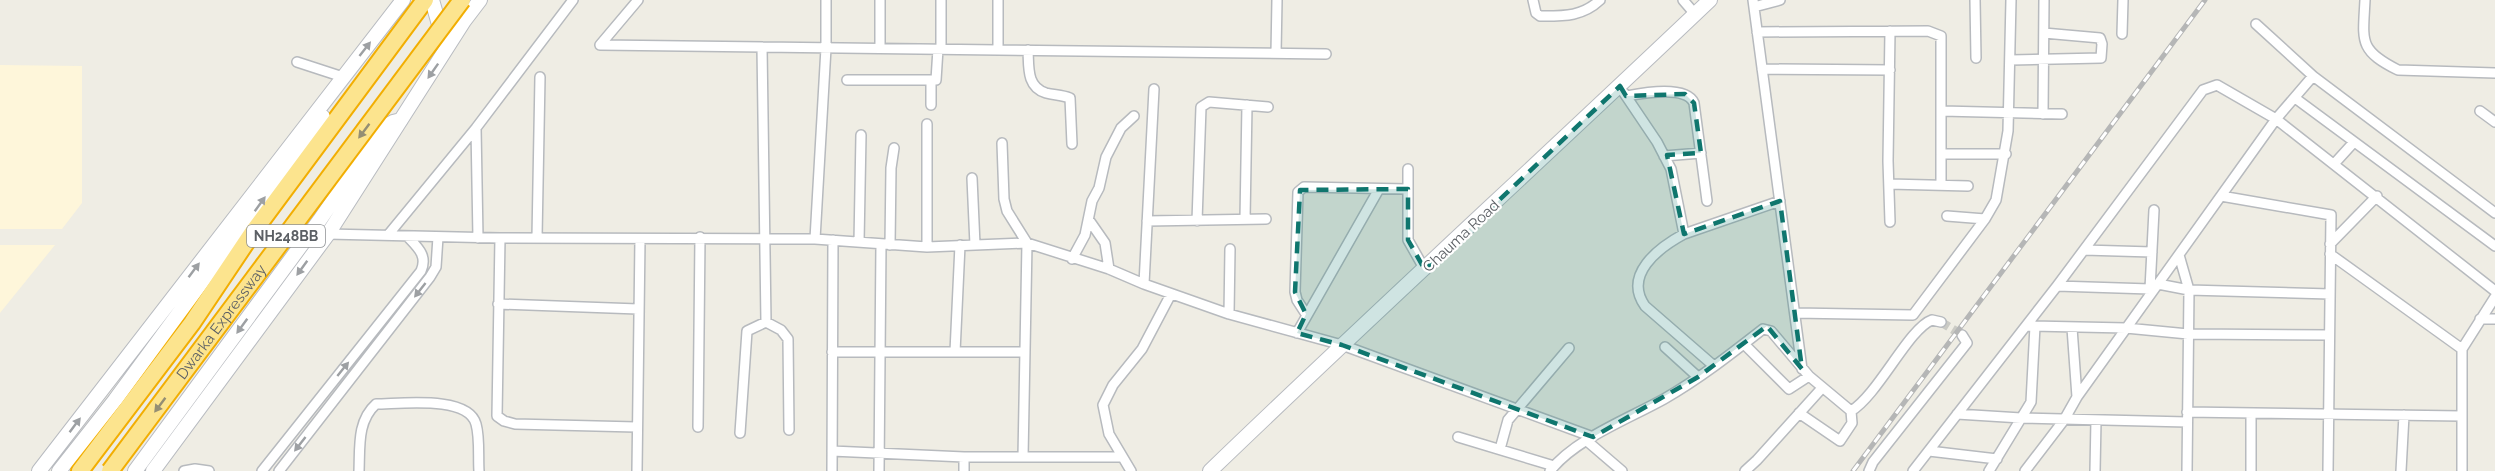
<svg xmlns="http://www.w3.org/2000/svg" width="2495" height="471" viewBox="0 0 2495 471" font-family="Raleway,sans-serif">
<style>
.commercial{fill:#fef6da}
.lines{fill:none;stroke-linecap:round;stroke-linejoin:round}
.street-tunnel{stroke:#cacac4;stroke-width:9;stroke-dasharray:9 4.5;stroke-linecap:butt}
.street-casing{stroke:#b7babe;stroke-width:12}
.secondary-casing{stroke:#b8bbc0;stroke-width:16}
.highway-casing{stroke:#f2ae02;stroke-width:20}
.street{stroke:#fff;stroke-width:9}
.secondary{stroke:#fff;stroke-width:14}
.highway{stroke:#fce48e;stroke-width:16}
.rail-casing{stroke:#b5b6b6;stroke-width:5}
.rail{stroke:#fff;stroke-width:3;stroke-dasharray:9;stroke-linecap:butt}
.highway-bridge-casing{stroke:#f2ae02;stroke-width:20;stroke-linecap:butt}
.highway-bridge{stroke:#fce48e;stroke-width:16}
.oneway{fill:#9da0a3}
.oneway2{fill:#948e73}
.marked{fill:#0f766e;fill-opacity:0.2;stroke:#0f766e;stroke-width:4.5;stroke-dasharray:12 8;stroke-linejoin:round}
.labels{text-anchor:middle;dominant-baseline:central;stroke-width:4.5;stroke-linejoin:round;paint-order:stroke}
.shield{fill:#fff;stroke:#8d9093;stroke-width:1.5}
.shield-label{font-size:14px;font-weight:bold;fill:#5c6065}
.street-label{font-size:15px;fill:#5c6065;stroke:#fff}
</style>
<rect width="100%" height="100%" fill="#efede4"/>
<!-- commercial -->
<path class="commercial" d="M0 65 82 66V203L62 229H0Z
M0 245H55L0 313Z"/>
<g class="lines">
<!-- street-tunnel -->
<path class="street-tunnel" d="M1941 322 1962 335"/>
<!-- street casing -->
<g class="street-casing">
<path id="street" d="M1533 0 1536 13 1540 16C1563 16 1582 17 1600 0
M1683 0 1695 14
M1753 0 1802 369
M1975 0 1976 58
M2365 0C2363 41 2358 50 2398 70L2495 73
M1754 7 1780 0
M2256 24 2313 76
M1890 31 1888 161 1890 222
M1757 32 1928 31 1941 36V185
M2122 34 2123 0
M600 45 1326 54
M600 45 638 0
M762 47 766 322 781 330 788 339 789 430
M880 48V0
M941 49V0
M998 50V0
M1028 50C1029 66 1026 87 1046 93 1054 95 1062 95 1070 98L1072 144
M1276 53 1277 0
M2011 60 2101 58 2102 44 2100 38 2044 33
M297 62 343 77
M1762 69 1890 70
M847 80H936L938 49
M1624 93 1657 142 1671 169 1684 234
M1626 96C1643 93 1686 85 1694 103L1707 201
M2295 98 2495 246
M931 105V81
M1942 111 2062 114
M2480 111 2495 122
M2043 114 2044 0
M927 124V247
M476 128 478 238
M1002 143 1004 199 1007 211 1027 243 1023 457
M1941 154H2006
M1664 156 1701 153
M2334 164 2354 142
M1408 169V240L1425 270
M972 178 975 245
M1889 184 1968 186
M2221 196 2331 215 2328 471
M1947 216 1985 219
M1245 219 1247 105
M1089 220 1105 243 1109 269
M1147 221 1266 219
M1197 221 1201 107 1209 102 1268 107
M328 234 500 238 815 239 927 247 1027 243 1109 269 1144 284 1229 314 1342 345 1593 437
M388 235 476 128 573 0
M537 237 540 77
M500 238 497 416 504 421 515 424 636 427
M815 239 826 48V0
M859 242 861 135
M2330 244 2377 196
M890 245 891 168 894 148
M2084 250 2152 252
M2330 254 2462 349
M2179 255 2189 290 2187 471
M1072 259 1085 235 1092 201 1099 188 1106 157 1121 128 1134 116
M1144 284 1154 89
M2057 286 2150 289 2158 284 2189 290 2330 294
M2150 289 2154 210
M498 304 638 309
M1795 313 1913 315 1985 219 1996 200 2008 131 2011 0
M1229 314 1230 249
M1306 314 1297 300 1295 292 1298 192 1304 187 1408 189
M2480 319H2495
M2026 326 2126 328 2188 334 2329 335
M2072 328 2077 397
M1297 333 1379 189
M1744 344 1789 389 1809 376
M1665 347 1698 377
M832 352H1025
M955 352 960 245
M1714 366 1645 306C1623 275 1658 248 1684 234L1780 201
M2187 412 2461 416
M1799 413 1840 441 1852 423 1851 411
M1957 414 2021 418 2187 422
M698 427 700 237
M740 433 747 331 766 322
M1458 437 1554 466
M1587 441 1622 471
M1500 449 1508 420 1569 348
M832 451 964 457H1121
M1929 451 1997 459
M184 471 195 469 209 471
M262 471 421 271C428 255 417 247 407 236
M279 471 430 277 436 267 438 237
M359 471C360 447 357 421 376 404 400 404 468 395 476 424 480 438 478 457 479 471
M637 471 640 239
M832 471 833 240
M879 471 881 244
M964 471V457
M1131 471 1109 434 1103 405 1113 385 1142 349 1171 294
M1550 471C1575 439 1628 419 1664 399 1699 379 1731 354 1763 329L1771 331 1809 376 1851 411C1878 395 1909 328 1932 320L1941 322
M1745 471 1757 460 1822 388
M1869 471 1873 462 1967 343 1962 335
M1913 471 2057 286 2203 90 2217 85 2276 119 2495 291
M1989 471 2031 402 2035 326
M2025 471 2064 420 2077 397 2276 119 2313 76 2495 213
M2095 471 2096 420
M2251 471V413
M2401 471 2404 415
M2462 471V349L2495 297"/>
</g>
<!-- secondary casing -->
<g class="secondary-casing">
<path id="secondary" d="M432 0 442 35
M39 471 403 0
M59 471 115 400 323 117
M135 471 319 221 384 127 393 122 401 120
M153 471 328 234 464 21 480 0
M1210 471C1375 312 1544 158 1710 0"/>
</g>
<!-- highway casing -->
<g class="highway-casing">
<path id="highway" d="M80 471 192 323 253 232 425 0"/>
</g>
<!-- street -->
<use href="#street" class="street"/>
<!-- secondary -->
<use href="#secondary" class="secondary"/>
<!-- highway -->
<use href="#highway" class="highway"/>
<!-- rail casing -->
<g class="rail-casing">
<path id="rail" d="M1853 471 2205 0"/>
</g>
<!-- rail -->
<use href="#rail" class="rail"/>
<!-- highway-bridge casing -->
<g class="highway-bridge-casing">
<g id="highway-bridge">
<path id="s1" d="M110 471 462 0"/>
</g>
</g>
<!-- highway-bridge -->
<use href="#highway-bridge" class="highway-bridge"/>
</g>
<!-- one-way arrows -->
<defs><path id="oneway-solid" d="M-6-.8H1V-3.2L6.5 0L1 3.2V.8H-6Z" transform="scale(1.5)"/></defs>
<g class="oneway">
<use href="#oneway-solid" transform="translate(365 49) rotate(-52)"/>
<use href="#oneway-solid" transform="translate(433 71) rotate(125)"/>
<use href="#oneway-solid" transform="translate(260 204) rotate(-54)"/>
<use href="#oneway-solid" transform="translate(302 268) rotate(126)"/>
<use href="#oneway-solid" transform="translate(194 270) rotate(-53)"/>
<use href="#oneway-solid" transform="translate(420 290) rotate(128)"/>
<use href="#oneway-solid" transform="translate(242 326) rotate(126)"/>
<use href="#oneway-solid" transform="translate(343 369) rotate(-51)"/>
<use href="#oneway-solid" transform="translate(75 425) rotate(-53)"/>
<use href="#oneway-solid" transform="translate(300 444) rotate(128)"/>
</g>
<g class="oneway2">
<use href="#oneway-solid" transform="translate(364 131) rotate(127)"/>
<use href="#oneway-solid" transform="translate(160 405) rotate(127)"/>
</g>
<!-- marked area -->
<path class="marked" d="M1620 86 1626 96 1685 94 1694 103 1701 153 1667 155 1684 234 1780 201 1802 369 1767 326 1698 377 1593 437 1342 345 1297 333 1306 314 1295 292 1300 190 1408 189V240L1425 270Z"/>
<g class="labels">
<!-- shield labels -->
<rect class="shield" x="247" y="225" width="78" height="22" rx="4.5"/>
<g class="shield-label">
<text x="286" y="236">NH248BB</text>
</g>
<!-- street labels -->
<g class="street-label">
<text transform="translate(1461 236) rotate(-43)">Chauma Road</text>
<text stroke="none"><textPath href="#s1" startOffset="186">Dwarka Expressway</textPath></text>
</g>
</g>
</svg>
